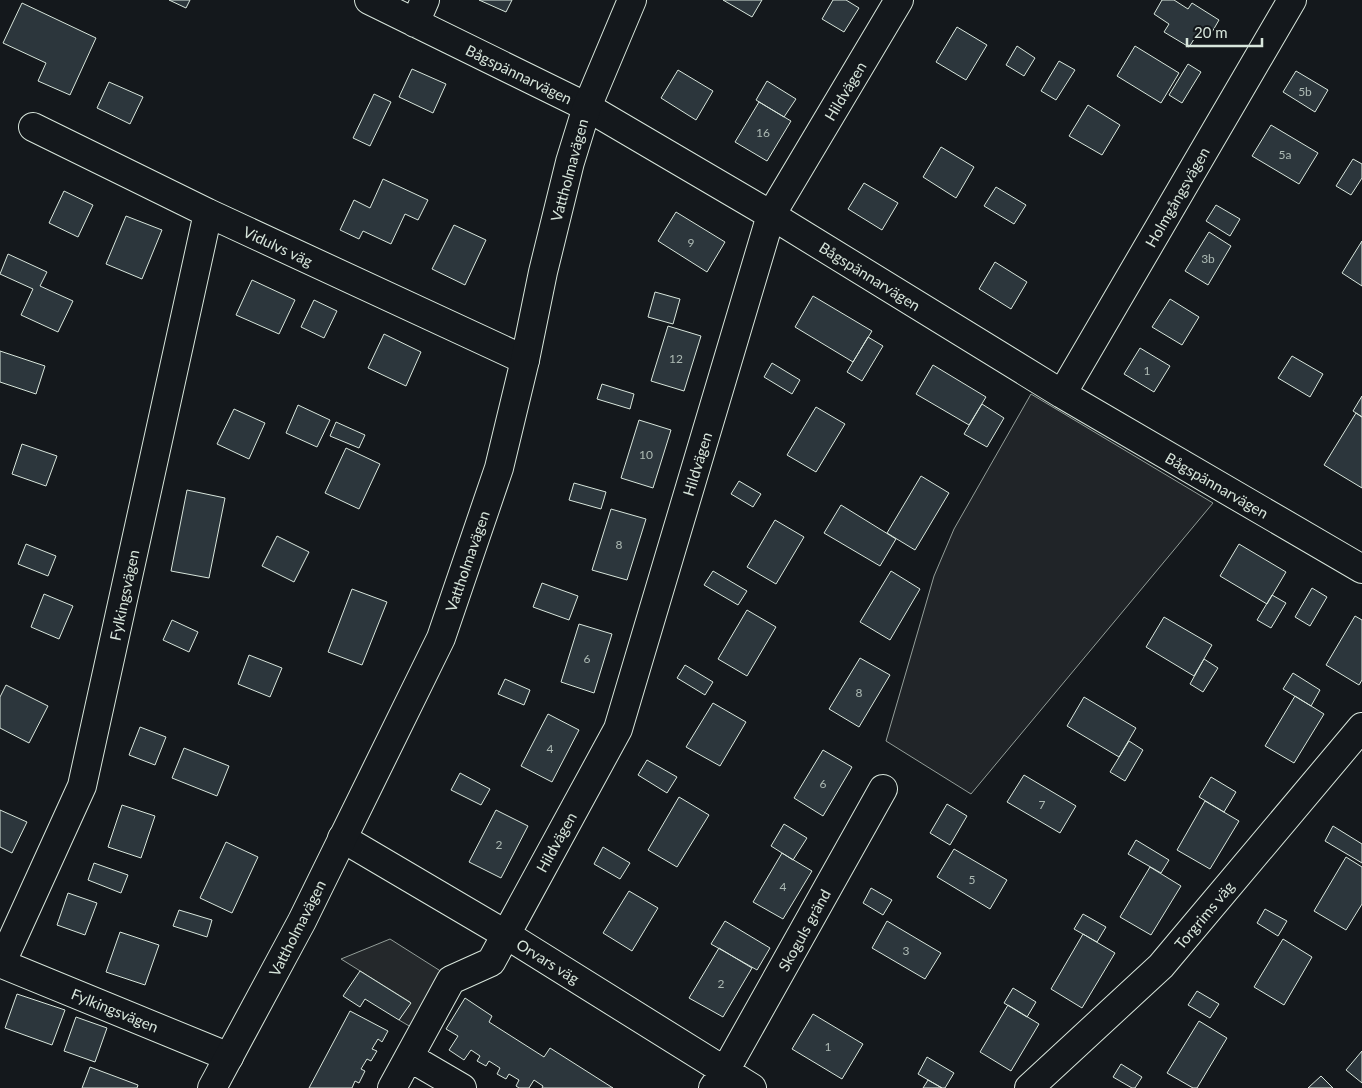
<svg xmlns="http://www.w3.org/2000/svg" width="1362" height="1088" viewBox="0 0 1362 1088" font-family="Lato,sans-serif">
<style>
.green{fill:#202428;stroke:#939e99}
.parking{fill:#24282b;stroke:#939e99}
.building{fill:#2c363c;stroke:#d8e6dc}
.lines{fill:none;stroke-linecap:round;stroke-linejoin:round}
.minor-casing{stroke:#d8e6dc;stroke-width:30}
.major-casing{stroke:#d8e6dc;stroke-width:30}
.minor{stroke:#14181c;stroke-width:28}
.major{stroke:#14181c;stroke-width:28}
.labels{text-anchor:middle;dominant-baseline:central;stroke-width:4;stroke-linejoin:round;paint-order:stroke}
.number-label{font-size:12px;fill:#adbab4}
.street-label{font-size:15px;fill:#d8e6dc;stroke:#14181c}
</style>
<rect width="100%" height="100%" fill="#14181c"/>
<!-- green -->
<path class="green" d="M1031 394 1213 503 971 794 886 741 934 576 954 529Z"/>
<!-- parking -->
<path class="parking" d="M390 939 450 977 416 1030 399 1020 410 1002 341 959Z"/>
<!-- building -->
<path class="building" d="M169 0H190L186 8Z
M479 0H512L506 12Z
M723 0H762L752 17Z
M833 0H846L859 8 844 32 822 19Z
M1162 0H1174L1188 9 1192 3 1219 20 1208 39 1198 33 1189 47 1164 32 1169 24 1154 14Z
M22 3 96 38 70 95 38 81 46 63 3 43Z
M957 27 987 45 966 80 936 62Z
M1017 46 1035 58 1024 76 1006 65Z
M1135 46 1179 73 1161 103 1117 76Z
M1059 61 1075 70 1056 100 1041 91Z
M1188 64 1201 72 1182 103 1169 95Z
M412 69 446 84 433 113 399 97Z
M678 70 713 91 696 120 661 98Z
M1296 71 1328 90 1315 112 1283 92Z
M767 81 796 99 784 117 756 100Z
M109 82 143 97 130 124 97 108Z
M374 94 391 102 370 146 353 138Z
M759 102 791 121 767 161 735 142Z
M1088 105 1120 125 1102 155 1069 136Z
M1271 125 1318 153 1299 184 1252 156Z
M941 147 974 167 956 198 923 177Z
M1353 159 1362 164V178L1351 195 1336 186Z
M383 179 428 200 418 220 405 214 391 244 363 231 359 239 340 230 354 200 370 208Z
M864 183 898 203 882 230 848 209Z
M996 187 1026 205 1014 224 984 206Z
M64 191 93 205 78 237 49 223Z
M1216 205 1240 219 1230 236 1206 221Z
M676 212 725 242 707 272 658 241Z
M126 216 162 230 142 279 106 264Z
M454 225 486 240 465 285 432 269Z
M1209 232 1231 246 1208 285 1185 271Z
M1362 241V286L1342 273Z
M8 254 47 272 40 286 73 301 58 332 21 315 33 289 0 274Z
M995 262 1027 282 1011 309 979 289Z
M252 280 295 300 279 334 236 315Z
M655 292 680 299 673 324 648 317Z
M813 296 872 331 853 362 795 327Z
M1170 299 1199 317 1182 345 1152 327Z
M314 300 337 311 324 338 301 327Z
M668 326 701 336 684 391 651 381Z
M384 334 421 352 406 386 368 368Z
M868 337 883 346 862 381 847 372Z
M1140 348 1170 366 1154 392 1124 374Z
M0 351 45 366 36 394 0 382Z
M1292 356 1323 374 1310 397 1278 378Z
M772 363 800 380 792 394 764 377Z
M933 365 986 397 969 425 916 394Z
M602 384 634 394 630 409 597 399Z
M1362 396V417L1353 411Z
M982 404 1004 418 987 447 964 434Z
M298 405 330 420 317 447 286 433Z
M816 407 845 424 816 472 787 455Z
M234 409 265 423 249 459 217 444Z
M1356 413 1362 417V488L1324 465Z
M639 420 671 430 653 488 621 478Z
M336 422 365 435 359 448 330 436Z
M22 444 57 456 46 486 12 474Z
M346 448 380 464 359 509 325 493Z
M921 476 949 493 915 550 887 533Z
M739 481 761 494 753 507 731 494Z
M574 483 606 492 601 509 569 500Z
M187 490 225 498 209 578 171 571Z
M841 505 896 539 880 566 824 533Z
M611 509 646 519 627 580 592 570Z
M775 520 804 537 776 584 747 567Z
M277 536 309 552 294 582 262 566Z
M26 544 56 556 48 576 18 564Z
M1239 544 1286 572 1267 604 1220 576Z
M713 571 747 591 738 605 704 585Z
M891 571 920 589 890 640 860 622Z
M542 583 578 596 569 620 533 607Z
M1312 588 1327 597 1310 626 1295 617Z
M352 589 387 602 362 665 328 652Z
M44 594 73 606 59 639 31 627Z
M1272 595 1286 603 1271 628 1257 620Z
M747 610 776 627 747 676 718 659Z
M1355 616 1362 620V680L1359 685 1326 665Z
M1164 617 1212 645 1194 676 1146 647Z
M172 620 198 632 189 652 163 640Z
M579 624 612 634 594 693 561 682Z
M249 655 282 668 270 697 238 684Z
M860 658 890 675 859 727 829 709Z
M1204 659 1218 668 1203 692 1190 684Z
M685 665 713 682 705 695 677 678Z
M1293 673 1320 690 1311 706 1283 689Z
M505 679 530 690 524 705 498 694Z
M6 685 48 706 29 743 0 728V697Z
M1295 696 1324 714 1294 763 1265 746Z
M1084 697 1136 728 1119 757 1067 726Z
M713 703 746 722 720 766 686 747Z
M548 714 579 730 552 782 521 766Z
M140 727 166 737 155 765 129 755Z
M1129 741 1143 750 1125 781 1110 772Z
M184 748 229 766 217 796 172 778Z
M823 750 852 767 823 816 794 798Z
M647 760 677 777 667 793 638 775Z
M460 773 490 789 481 805 451 790Z
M1024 775 1076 806 1060 833 1007 802Z
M1211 777 1236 792 1224 812 1199 797Z
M679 797 709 815 677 867 648 850Z
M1205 801 1239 821 1210 869 1177 850Z
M947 804 967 816 950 845 930 833Z
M122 805 155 816 141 858 108 847Z
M0 810 27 822 12 853 0 847Z
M496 810 528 826 501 878 469 862Z
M784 824 807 838 793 860 771 846Z
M1333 826 1362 844V863L1325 841Z
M1136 840 1169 860 1161 873 1128 854Z
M226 842 258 857 232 913 200 898Z
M603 847 630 863 620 879 594 864Z
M954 849 1007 880 990 909 937 877Z
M782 853 812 871 783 919 753 902Z
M1346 857 1362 867V904L1346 930 1314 911Z
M94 863 128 875 121 893 88 880Z
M1150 867 1181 886 1151 935 1120 917Z
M871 888 892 900 883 915 863 903Z
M629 891 658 908 632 951 603 933Z
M68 893 97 903 85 935 57 925Z
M1265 909 1287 921 1278 936 1257 923Z
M179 910 212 920 207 937 173 926Z
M1083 914 1106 927 1097 942 1074 929Z
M725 921 770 948 757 970 711 944Z
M887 921 941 953 925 979 872 948Z
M120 932 159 945 145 985 106 972Z
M1083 934 1115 953 1082 1008 1051 989Z
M1283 939 1312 957 1284 1005 1254 987Z
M719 948 752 968 723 1017 689 998Z
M360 971 411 1003 399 1020 365 999 360 1007 343 996Z
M1013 988 1036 1002 1027 1017 1004 1003Z
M1197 991 1219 1004 1210 1018 1188 1005Z
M17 994 65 1010 52 1045 5 1028Z
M465 998 492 1016 489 1022 544 1057 550 1048 613 1088H542L543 1086 534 1080 529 1088H519L516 1086 519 1080 509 1074 506 1079 497 1074 500 1068 489 1061 486 1066 477 1061 480 1056 471 1050 464 1060 449 1050 458 1036 446 1029Z
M1008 1005 1039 1024 1011 1071 980 1052Z
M350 1011 388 1031 382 1042 378 1039 372 1049 377 1051 371 1061 367 1059 361 1069 365 1071 359 1083 355 1081 352 1088H309Z
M813 1014 863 1044 842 1079 792 1049Z
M76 1017 107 1028 95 1062 64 1051Z
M1199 1021 1227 1038 1197 1088H1193L1167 1073Z
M1362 1051V1083L1346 1070Z
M927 1057 954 1073 945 1088H942L918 1074Z
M1121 1064 1142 1077 1135 1088H1132L1113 1077Z
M90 1067 138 1085 137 1088H82Z
M1321 1076 1333 1088H1308Z
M928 1080 942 1088H923Z"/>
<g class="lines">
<!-- minor casing -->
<g class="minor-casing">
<path id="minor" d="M369 0 587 107 771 215 1062 394 1362 569
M415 23 425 0
M33 127 208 213 525 360
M1062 394 1292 0
M342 838 505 934 752 1088
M0 963 229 1057
M1 964 82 786 208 213
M409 1057 462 1088
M392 1088 451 980 491 962 618 729 771 215 899 0
M713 1088 725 1071 883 789
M1029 1088 1161 966 1362 727"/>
</g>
<!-- major casing -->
<g class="major-casing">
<path id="major" d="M212 1088 302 921 441 638 499 468 525 360 543 272 570 162 587 107 632 0"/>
</g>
<!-- minor -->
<use href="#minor" class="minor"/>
<!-- major -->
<use href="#major" class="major"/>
</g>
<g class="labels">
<!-- number labels -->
<g class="number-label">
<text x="1305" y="91">5b</text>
<text x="763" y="132">16</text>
<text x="1285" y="154">5a</text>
<text x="691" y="242">9</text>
<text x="1208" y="258">3b</text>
<text x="676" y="358">12</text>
<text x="1147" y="370">1</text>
<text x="646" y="454">10</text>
<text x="619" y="544">8</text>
<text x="587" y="658">6</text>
<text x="859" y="692">8</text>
<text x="550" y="748">4</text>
<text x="823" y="783">6</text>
<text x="1042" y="804">7</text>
<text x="499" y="844">2</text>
<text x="972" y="879">5</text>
<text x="783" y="886">4</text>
<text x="906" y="950">3</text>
<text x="721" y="983">2</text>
<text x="828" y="1046">1</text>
</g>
<!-- street labels -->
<g class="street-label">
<text transform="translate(519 74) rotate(26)">Bågspännarvägen</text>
<text transform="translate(845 91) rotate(-59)">Hildvägen</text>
<text transform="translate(569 170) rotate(-75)">Vattholmavägen</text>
<text transform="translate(1177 197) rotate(-60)">Holmgångsvägen</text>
<text transform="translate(278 246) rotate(25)">Vidulvs väg</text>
<text transform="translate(870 276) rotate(32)">Bågspännarvägen</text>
<text transform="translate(697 464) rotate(-73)">Hildvägen</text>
<text transform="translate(1217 485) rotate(30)">Bågspännarvägen</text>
<text transform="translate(467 561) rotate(-71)">Vattholmavägen</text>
<text transform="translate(124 595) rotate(-78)">Fylkingsvägen</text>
<text transform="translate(556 842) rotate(-61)">Hildvägen</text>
<text transform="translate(1204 915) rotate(-50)">Torgrims väg</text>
<text transform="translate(297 928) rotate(-63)">Vattholmavägen</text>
<text transform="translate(804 930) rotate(-61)">Skoguls gränd</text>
<text transform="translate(548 961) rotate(32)">Orvars väg</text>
<text transform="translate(115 1010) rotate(22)">Fylkingsvägen</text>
</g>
</g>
<!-- scale -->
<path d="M1187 38v8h75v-8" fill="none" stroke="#d8e6dc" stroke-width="2.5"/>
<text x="1194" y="38" font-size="15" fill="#d8e6dc" stroke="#14181c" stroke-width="4" paint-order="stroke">20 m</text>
</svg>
